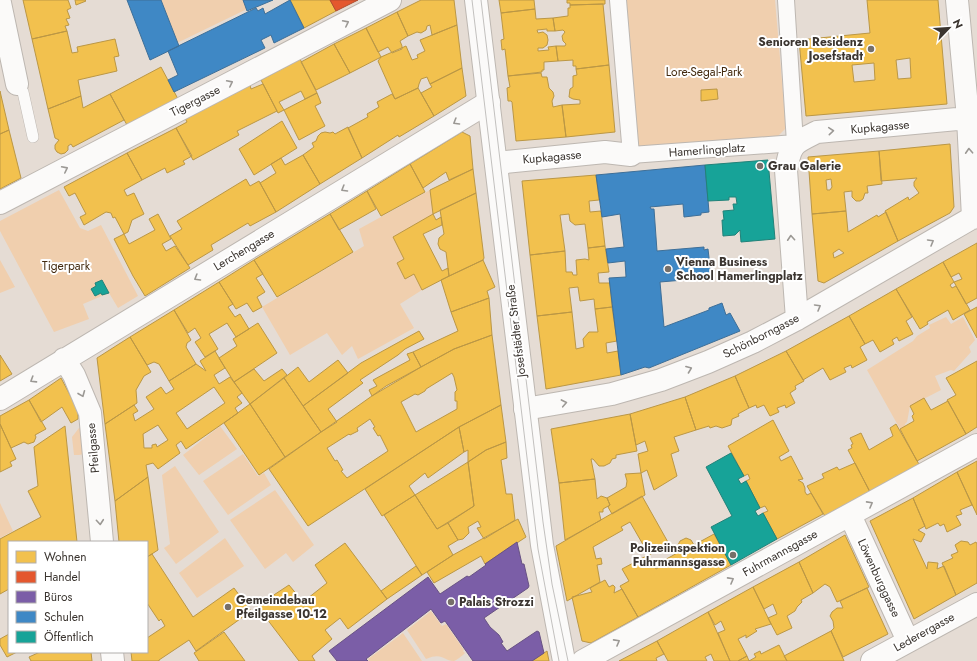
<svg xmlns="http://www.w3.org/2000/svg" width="977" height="661" viewBox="0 0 977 661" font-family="Jost,sans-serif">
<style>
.green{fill:#f0cfae}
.homes{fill:#f2c14e;stroke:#bb9745;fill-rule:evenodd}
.shops{fill:#e4572e;stroke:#b14d2f}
.offices{fill:#7b5ea7;stroke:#685283}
.schools{fill:#3f88c5;stroke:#3e6f98}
.public{fill:#17a398;stroke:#228279}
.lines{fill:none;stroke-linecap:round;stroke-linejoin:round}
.service-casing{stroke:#bdb7b1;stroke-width:12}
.pedestrian-casing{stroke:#bdb7b1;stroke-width:18}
.minor-casing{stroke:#bdb7b1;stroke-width:24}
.tertiary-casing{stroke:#bdb7b1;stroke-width:24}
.service{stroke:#fbfaf9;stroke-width:11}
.pedestrian{stroke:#fbfaf9;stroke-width:16}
.minor{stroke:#fbfaf9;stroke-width:22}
.tertiary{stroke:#fbfaf9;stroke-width:22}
.tram{stroke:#c2c0be;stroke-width:1}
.oneway{stroke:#9b9894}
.poi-dot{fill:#766f69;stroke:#fff;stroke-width:1.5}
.labels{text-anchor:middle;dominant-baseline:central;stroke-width:4;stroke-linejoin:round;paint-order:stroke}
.poi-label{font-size:12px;font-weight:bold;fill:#3b3530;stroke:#fff;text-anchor:start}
.park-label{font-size:12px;fill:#442b10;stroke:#fff}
.street-label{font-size:12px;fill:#3b3530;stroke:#fff}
</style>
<rect width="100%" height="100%" fill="#e5dcd4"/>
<!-- green -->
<path class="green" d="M161 0H243L247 9 177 43Z
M626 0H775L786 128 776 138 638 150Z
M59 190 80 228 88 231 101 225 138 296 118 308 109 293 83 304 89 319 54 332 0 231V221Z
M430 190 433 214 393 237 404 259 397 263 405 278 414 274 422 290 400 304 414 328 358 359 352 346 342 355 327 333 290 355 262 307 364 246 359 229Z
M0 260 15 287 0 293Z
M946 317 951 324 963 317 975 340 969 347 971 352 954 371 951 370 935 376 941 390 910 406 907 422 905 424V426L900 429 867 370 913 341 917 336 930 328 929 325Z
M220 426 237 449 199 475 183 455Z
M83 427 84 454 79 455H74L72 437 79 428Z
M243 454 258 476 264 473 271 485 228 515 203 481Z
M175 466 219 532 176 564 164 548 170 544 162 475Z
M275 490 314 545 293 562 286 553 265 569 230 520Z
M0 503 13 531 0 538Z
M225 538 244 566 197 598 179 573Z
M431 611 442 626 446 624 464 650 463 651 465 653C462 656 457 660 454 661 443 661 443 652 426 659L407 630Z
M403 633 422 661H369L368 659Z"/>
<!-- homes -->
<path class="homes" d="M23 0H68L71 8 67 10 70 18 66 19 69 25 65 26 67 31 32 39Z
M75 0H85L86 1 76 5Z
M290 0H330L336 11 304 28Z
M421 0H454L457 25 432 35 430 25 427 26 426 30 421 33 417 32 408 36 397 12Z
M499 0H534L535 9 501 13Z
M567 0H605V4L570 5V3H567Z
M867 0H938L947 104 806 116 799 40 870 33ZM910 58 911 78 898 79 896 60ZM874 63 875 80 854 82 852 65Z
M603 4 609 65 576 69V66H573V60L558 61 556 46H565L566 44 563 41 562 36 565 32 563 30 555 31 553 18 568 16V8H570V5Z
M535 9 536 19 553 18 555 31H547V29L537 30 538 33 543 32 547 35 548 40 547 45 543 48H538V51L549 50 548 47 556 46 558 61 544 62V70H542V72L508 76 505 49 502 50 501 40 504 39 501 13Z
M397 12 408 36 400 41 402 46V49L392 53 388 47 378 52 366 28Z
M457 25 462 68 430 84 427 77 421 79 419 84 418 88 395 99 378 61 381 57 406 46 412 60 418 58 417 55 425 51 420 40Z
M366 28 381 57 350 73 334 44Z
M67 31 72 53 78 52 77 47 115 39 119 56 114 57 117 71 78 80 81 96 48 109 32 39Z
M334 44 350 73 316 90 301 62Z
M300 59 317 93 305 99 301 91 279 102 284 110 278 113 261 80Z
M609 65 615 132 566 137 562 105 580 104V100L573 99 569 97 570 89 573 87V76L577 75 576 69Z
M161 67 178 99 127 125 110 94Z
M462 68 466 96 434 116 421 93 432 87 430 84Z
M541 73 542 77H547L549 88 553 92 554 96 552 101 553 107 562 105 566 137 516 141 512 102 511 101H508L507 88 510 87 508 76Z
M263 84 277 111 237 131 239 135 193 160 176 128 187 122 185 118 250 85 251 89Z
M418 88 434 116 399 137 398 135 362 158 348 128 368 117 367 114 379 107 377 102 392 94 395 99Z
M717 89 718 99 701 101V90Z
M0 91 9 130 0 134Z
M317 93 321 103 315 106 325 126 299 140 284 110Z
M110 94 124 120 73 147 71 144 68 146V150L65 153 61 154 57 152 55 149V145L59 140 55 138 48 109 81 96 83 108Z
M282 121 297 148 254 175 239 149Z
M348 127 362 158 320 184 303 155 314 147 312 143 316 141 318 136 321 133 325 132 330 133 333 132 335 134Z
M176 128 192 156 183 161 185 164 167 173 165 168 142 180 127 153Z
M9 130 21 178 0 189V134Z
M462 132 470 136 473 169 449 180 446 172 423 188 410 164Z
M950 144 954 207 950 213 898 241 885 211 908 197 909 200 919 193 914 186V182L917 178 881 181 879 151Z
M879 151 882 184 867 186 868 193H865L863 199 860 201H856L852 197V191L844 192 846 211 812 214 808 157ZM831 179 832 187 830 190H827L826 180Z
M127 153 142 180 124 190 127 196 134 193 144 214 132 220 128 232 124 234 115 217 113 218 111 213 106 212 84 225 80 217 86 214 75 193 69 196 64 187Z
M303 155 320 184 276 212 260 183 276 173 271 164 281 158 285 165Z
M410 164 425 192 381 216 367 191Z
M473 169 476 193 433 214 430 190Z
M596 175 599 200 589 201 590 212 601 211 605 246 588 248 585 224 575 225 570 221 569 214 560 215 565 251 530 255 522 181Z
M246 179 250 186 259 181 276 212 250 226 248 223 211 245 213 250 188 265 170 236 182 229 177 221Z
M367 191 376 209 339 230 330 214Z
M476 193 484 258 483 260 449 276 446 252 440 249 438 244 439 238 444 234 440 210Z
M846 211 848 232 877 215 878 217 886 212 898 241 824 283 818 281 812 214ZM839 249 844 253 834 258 833 253Z
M158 214 171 239 162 244 166 251 175 246 190 268 145 296 133 276 114 239 124 234 129 244 155 230 149 219Z
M330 214 353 252 277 297 254 260Z
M433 214 436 220 441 217 442 225 423 234 442 271 448 268 449 276 422 290 414 274 405 279 397 263 404 259 393 237Z
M977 243V298L966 304 954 282 962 279 959 273 951 277 943 262Z
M605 246 609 272 598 273 599 283H610L612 307 595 309 594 299 580 301 578 287 569 288 572 312 537 316 530 255 565 251 566 272H572L573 275H577L576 260 585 259 589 260 588 248Z
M254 260 263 274 256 278 265 292 257 297 262 307 253 312 247 303 236 309 219 282Z
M483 260 495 287 487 291 489 298 451 312 441 280Z
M943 262 954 282 950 285 952 288 956 286 970 310 953 320 948 310 927 322 928 324 920 329 896 289Z
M219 282 233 304 228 307 235 317 240 314 249 329 236 337 227 323 209 334 218 349 205 357 195 342 201 338 195 328 188 333 174 310Z
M896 289 912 317 906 321 913 334 899 341 897 337 892 340 894 344 880 352 873 340 865 344 849 316Z
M489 298 492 335 454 349 421 367 413 352 458 331 451 312Z
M612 307 617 341 606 343 607 353 618 351 621 375 546 389 537 316 572 312 576 349 584 347 583 339 589 332H598L595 309Z
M977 307V338L964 314Z
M174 310 191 340 187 343 186 347 196 364 169 381 159 364 154 362 147 365 130 337Z
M849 316 865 344 860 347 867 360 852 368 851 365 844 368 846 372 830 380 823 368 803 380 786 351Z
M258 323 277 353 234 382 219 358 237 346 233 339Z
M419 331 424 339 405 349 398 355 360 380 363 383 328 409 337 422 321 432 303 406 361 363Z
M492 335 501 405 459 427 308 526 269 469 386 386 454 349ZM452 373 454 377 457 390 455 392V401H457V409L416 432 401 402 415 394 418 395 425 391 426 389ZM370 419 375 427 373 428 378 436 380 435 388 451 347 478 341 471 343 470 337 460 335 461 327 448 349 434 350 435 358 431 357 428Z
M130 337 151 372 144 376 136 390 137 403 105 424 97 358Z
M215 351 225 368 214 375 219 384 230 377 242 393 237 397 242 403 235 408 238 413 186 449 181 441 176 445 180 453 158 469 153 463 146 465 148 477 115 501 105 424 134 405 138 411 133 414 135 421 154 409 146 397 161 387 166 394 174 389 169 381 196 364 206 371 200 361ZM214 387 225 403 187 429 176 413ZM158 425 168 440 157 447 156 444 152 445V448H144L143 434Z
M786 351 804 381 795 386 796 389 790 393 795 403 786 408 785 405 777 408 779 412 770 416 764 405 757 408 756 405 749 408 735 376Z
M413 352 421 367 372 396 369 390 377 386 373 380 410 360 407 354Z
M0 355 12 374 0 381Z
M338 360 348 373 303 406 284 378 298 367 309 382Z
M977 361V427L966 434 947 400 956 395 946 378Z
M254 369 264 381 282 369 287 375 250 404 234 382Z
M735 376 749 408 738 414 739 416 732 419 731 425 722 428 716 426 710 428 709 426 696 430 685 397Z
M61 378 78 410V419L71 423 62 407 41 422 29 400Z
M284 378 321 432 285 457 250 404Z
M685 397 696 430 674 437 679 451 671 454 677 476 654 490 647 470 641 473 638 454 648 451 645 441 636 445 630 414Z
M924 398 931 410 948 401 966 434 917 461 900 429 914 421 912 416 914 414 910 406Z
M29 400 46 429 35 435 36 437 34 442 28 444 24 442 11 448 0 424V416Z
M250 404 285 457 259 475 224 423Z
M501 405 506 442 486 450 468 462V450L464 452 459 427Z
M630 414 637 451 616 455V458L612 459 610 463 604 466H599L593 459H591L595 479 559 483 551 429Z
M773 420 789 451 779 457 781 461 791 456 803 479 798 480 803 483 805 488V492L807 495 811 493 823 514 777 539 763 513 768 511 765 506 760 508 746 481 750 479 748 474 744 476 728 446Z
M0 424 16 459 10 462 12 466 0 472Z
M896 424 920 466 870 492 848 450 852 448 851 445 853 444 850 438 861 433 869 450 893 436 890 428Z
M65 426 77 542H9V589L0 594V539L41 517 28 491 38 486 34 447Z
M459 427 464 452 428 478 425 473 409 486 415 495 382 516 365 489Z
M506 442 507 458 501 460 506 494H512L515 520 484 539 477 528 481 527 478 521 468 527 469 533 463 539 458 540 448 523 474 506 468 462 486 450Z
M977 461V515L957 472Z
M468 462 474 506 437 529 415 495Z
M855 463 870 492 826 518 807 486 824 478 822 474 837 467 839 470Z
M957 472 972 505 960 510 962 514 956 516 961 525 947 532 944 524 940 526 938 523 926 529 913 498Z
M641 473 645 495 612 514 608 507 610 505 607 498 626 487 627 481 625 474Z
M148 477 158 550 147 557V542H119L115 501Z
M595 479 597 499 601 496 607 498 610 505 603 509V512H599L601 520 565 540 559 483Z
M415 495 437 529 448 523 458 540 448 546 453 555 422 575 384 515Z
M642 496 669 544 649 555 630 522 621 527 623 530 593 547 596 559 601 558 602 564 597 565 600 582 567 601 556 546Z
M913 498 925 526 918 530 925 534 921 542 913 539 927 569 928 562 938 563 937 569 944 566 956 595 914 619 870 521Z
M518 519 526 537 485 564 481 556 434 583 427 572 453 555Z
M714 534 731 565 638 617 620 586 629 581 622 569 648 555 656 569 663 565 661 562 679 552 677 547 680 541 686 538 691 540 694 545Z
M845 535 869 587 837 602 830 587 825 584 813 593 799 562Z
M961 541 968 542 970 545 976 542 977 544V583L956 595 942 563 953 558 951 555 958 552 955 545Z
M345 543 387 599 348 629 340 618 325 630 332 639 312 656 315 661H299L257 606 289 585 303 602 327 583 315 565Z
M152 554 193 617 234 588 251 611 196 651 189 640 159 660V661H132L131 652H147V638L165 626 161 619 159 621 147 603V557Z
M799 562 813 593 801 600 802 602 797 607 795 611 787 616 792 628 777 635 768 618 777 614 773 604 764 609 753 587Z
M416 566 422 575 387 599 381 591Z
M605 580 609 587 613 585 615 587 614 593 622 589 638 617 591 643 582 641 572 597 592 592 590 588Z
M753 587 771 624 755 629 757 631 746 638V635L738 639 747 656 738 661H730L718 633 725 630 721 621 715 625 708 612Z
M867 588 888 634 843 657 831 631 834 628 833 621 830 616 832 612 837 608H843L840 601Z
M708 612 730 661H714L711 654 705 657 707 661H668L657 641Z
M831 631 844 661H787L784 656Z
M224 632 245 661H199L194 653Z
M9 634V652H17L7 657 0 645V639Z
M657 641 664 654 656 658 657 661H619Z
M779 645 787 661H738L747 656 749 661 756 657 754 654 760 651 761 654Z
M547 651 549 661H532Z
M40 652H91L92 661H31L29 657Z"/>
<!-- shops -->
<path class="shops" d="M330 0H358L336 11Z"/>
<!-- offices -->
<path class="offices" d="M517 542 522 564H524L529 586 528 588 484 618 490 627 499 635 503 642 501 643 507 651 537 631 539 632 544 653 532 661H473L445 621 441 623 431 609 366 659 368 661H337L329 651 428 577 440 594 467 576 469 577 486 565 485 564Z"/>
<!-- schools -->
<path class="schools" d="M127 0H161L179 46 150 60Z
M243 0H273L247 11Z
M290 0 304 28 274 43 271 35 261 40 265 48 174 92 168 80 178 75 168 51 256 8 258 11 263 8 265 14Z
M705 165 709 212 701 213V215L684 217 683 204 650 207 651 209H654L657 251 704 247V250L708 249 711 275H707V278L660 282 664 327 709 310V308L722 303 726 315 730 313 740 331 649 368 645 367 621 375 609 278 626 277 625 261 608 263 606 249 624 247 620 214 602 217 596 175Z"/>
<!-- public -->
<path class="public" d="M768 160 775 239 741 242 740 230 735 235 723 236 722 220H724L723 211 734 210 733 204H737L736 197H729V200L708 201 705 165Z
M102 280 109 293 102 295 101 293 95 296 91 289 96 286 95 283Z
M731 453 744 476 738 479 741 484 746 481 760 508 755 511 758 516 763 513 777 539 731 565 711 527 732 516 706 467Z"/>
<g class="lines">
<!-- service casing -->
<g class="service-casing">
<path id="service" d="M17 84 23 92 33 137"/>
</g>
<!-- pedestrian casing -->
<g class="pedestrian-casing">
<path id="pedestrian" d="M618 0 631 155 795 143 786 0"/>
</g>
<!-- minor casing -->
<g class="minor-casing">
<path id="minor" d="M957 0 968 118 973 218
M0 3 17 84
M496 163 605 152 631 155
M0 203 390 0
M797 319 786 170C791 143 793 144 817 132L968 118
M64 359 74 375 90 413 102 542
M0 399 489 102
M525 409 612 394 661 380 708 362 753 342 797 319 977 215
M850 515 908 641
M112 652 113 661
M583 661 977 445
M872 661 977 604"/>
</g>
<!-- tertiary casing -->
<g class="tertiary-casing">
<path id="tertiary" d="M476 0 542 545 564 661"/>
</g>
<!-- service -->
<use href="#service" class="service"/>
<!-- pedestrian -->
<use href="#pedestrian" class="pedestrian"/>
<!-- minor -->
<use href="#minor" class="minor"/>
<!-- tertiary -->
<use href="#tertiary" class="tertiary"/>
<!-- tram -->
<path class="tram" d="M472 0 538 549 559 661
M481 0 543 522 552 584 568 661"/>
</g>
<!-- one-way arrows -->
<defs><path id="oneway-chevron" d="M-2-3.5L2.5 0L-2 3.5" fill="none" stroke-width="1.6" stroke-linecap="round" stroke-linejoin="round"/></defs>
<g class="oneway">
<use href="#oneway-chevron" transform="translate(346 23) rotate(-27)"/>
<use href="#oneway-chevron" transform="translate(230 83) rotate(-27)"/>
<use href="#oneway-chevron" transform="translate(456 122) rotate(149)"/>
<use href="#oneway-chevron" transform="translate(831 131) rotate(-5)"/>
<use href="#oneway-chevron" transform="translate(969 151) rotate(-93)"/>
<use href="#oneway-chevron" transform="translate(65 169) rotate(-27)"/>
<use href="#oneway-chevron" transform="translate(344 189) rotate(149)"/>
<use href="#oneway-chevron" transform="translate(791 238) rotate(-94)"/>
<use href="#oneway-chevron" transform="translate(931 242) rotate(-30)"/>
<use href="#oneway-chevron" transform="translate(197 278) rotate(149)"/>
<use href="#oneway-chevron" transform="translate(818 307) rotate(-30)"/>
<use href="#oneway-chevron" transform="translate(689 369) rotate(-21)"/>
<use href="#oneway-chevron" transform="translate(33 380) rotate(148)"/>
<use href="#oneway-chevron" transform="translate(82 394) rotate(68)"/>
<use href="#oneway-chevron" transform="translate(564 403) rotate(-11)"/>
<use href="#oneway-chevron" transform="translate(870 504) rotate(-29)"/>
<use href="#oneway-chevron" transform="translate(100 522) rotate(85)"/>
<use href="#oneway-chevron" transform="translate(731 580) rotate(-29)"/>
<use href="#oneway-chevron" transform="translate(617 642) rotate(-29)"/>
</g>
<!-- markers -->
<g class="poi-dot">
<circle cx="871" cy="49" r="4"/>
<circle cx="760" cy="166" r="4"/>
<circle cx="668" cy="269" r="4"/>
<circle cx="733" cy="555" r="4"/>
<circle cx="451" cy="602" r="4"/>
<circle cx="228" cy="607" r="4"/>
</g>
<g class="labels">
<!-- poi labels -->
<g class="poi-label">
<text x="863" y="42" text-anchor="end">Senioren Residenz<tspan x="863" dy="14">Josefstadt</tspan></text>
<text x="768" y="166">Grau Galerie</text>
<text x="676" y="262">Vienna Business<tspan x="676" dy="14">School Hamerlingplatz</tspan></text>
<text x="725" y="548" text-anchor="end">Polizeiinspektion<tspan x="725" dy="14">Fuhrmannsgasse</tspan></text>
<text x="236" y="600">Gemeindebau<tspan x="236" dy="14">Pfeilgasse 10-12</tspan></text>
<text x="459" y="602">Palais Strozzi</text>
</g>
<!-- park labels -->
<g class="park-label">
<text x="704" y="72">Lore-Segal-Park</text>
<text x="66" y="266">Tigerpark</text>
</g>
<!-- street labels -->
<g class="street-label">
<text transform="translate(195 101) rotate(-27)">Tigergasse</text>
<text transform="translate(880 127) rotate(-5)">Kupkagasse</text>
<text transform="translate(707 150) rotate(-4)">Hamerlingplatz</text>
<text transform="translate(552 157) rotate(-5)">Kupkagasse</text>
<text transform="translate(244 250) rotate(-31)">Lerchengasse</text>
<text transform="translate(516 331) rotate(-97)">Josefstädter Straße</text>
<text transform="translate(761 336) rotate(-27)">Schönborngasse</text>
<text transform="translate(93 448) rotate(-95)">Pfeilgasse</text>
<text transform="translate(780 553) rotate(-29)">Fuhrmannsgasse</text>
<text transform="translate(879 578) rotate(65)">Löwenburggasse</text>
<text transform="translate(924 632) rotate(-29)">Lederergasse</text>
</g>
</g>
<!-- legend -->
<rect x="8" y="541" width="140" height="112" fill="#ffffff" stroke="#b1aeac"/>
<rect x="16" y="551" width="20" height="12" fill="#f2c14e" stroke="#b1aeac"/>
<text x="44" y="561" font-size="12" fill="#3b3530">Wohnen</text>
<rect x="16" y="571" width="20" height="12" fill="#e4572e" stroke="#b1aeac"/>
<text x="44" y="581" font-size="12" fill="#3b3530">Handel</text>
<rect x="16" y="591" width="20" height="12" fill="#7b5ea7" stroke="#b1aeac"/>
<text x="44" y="601" font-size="12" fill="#3b3530">Büros</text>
<rect x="16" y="611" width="20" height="12" fill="#3f88c5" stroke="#b1aeac"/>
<text x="44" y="621" font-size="12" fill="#3b3530">Schulen</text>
<rect x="16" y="631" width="20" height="12" fill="#17a398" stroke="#b1aeac"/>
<text x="44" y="641" font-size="12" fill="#3b3530">Öffentlich</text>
<!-- north arrow -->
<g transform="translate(949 28) rotate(65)" stroke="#ffffff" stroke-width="3" paint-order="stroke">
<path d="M0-3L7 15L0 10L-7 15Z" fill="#3b3530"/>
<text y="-6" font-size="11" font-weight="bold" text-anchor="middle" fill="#3b3530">N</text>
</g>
</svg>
